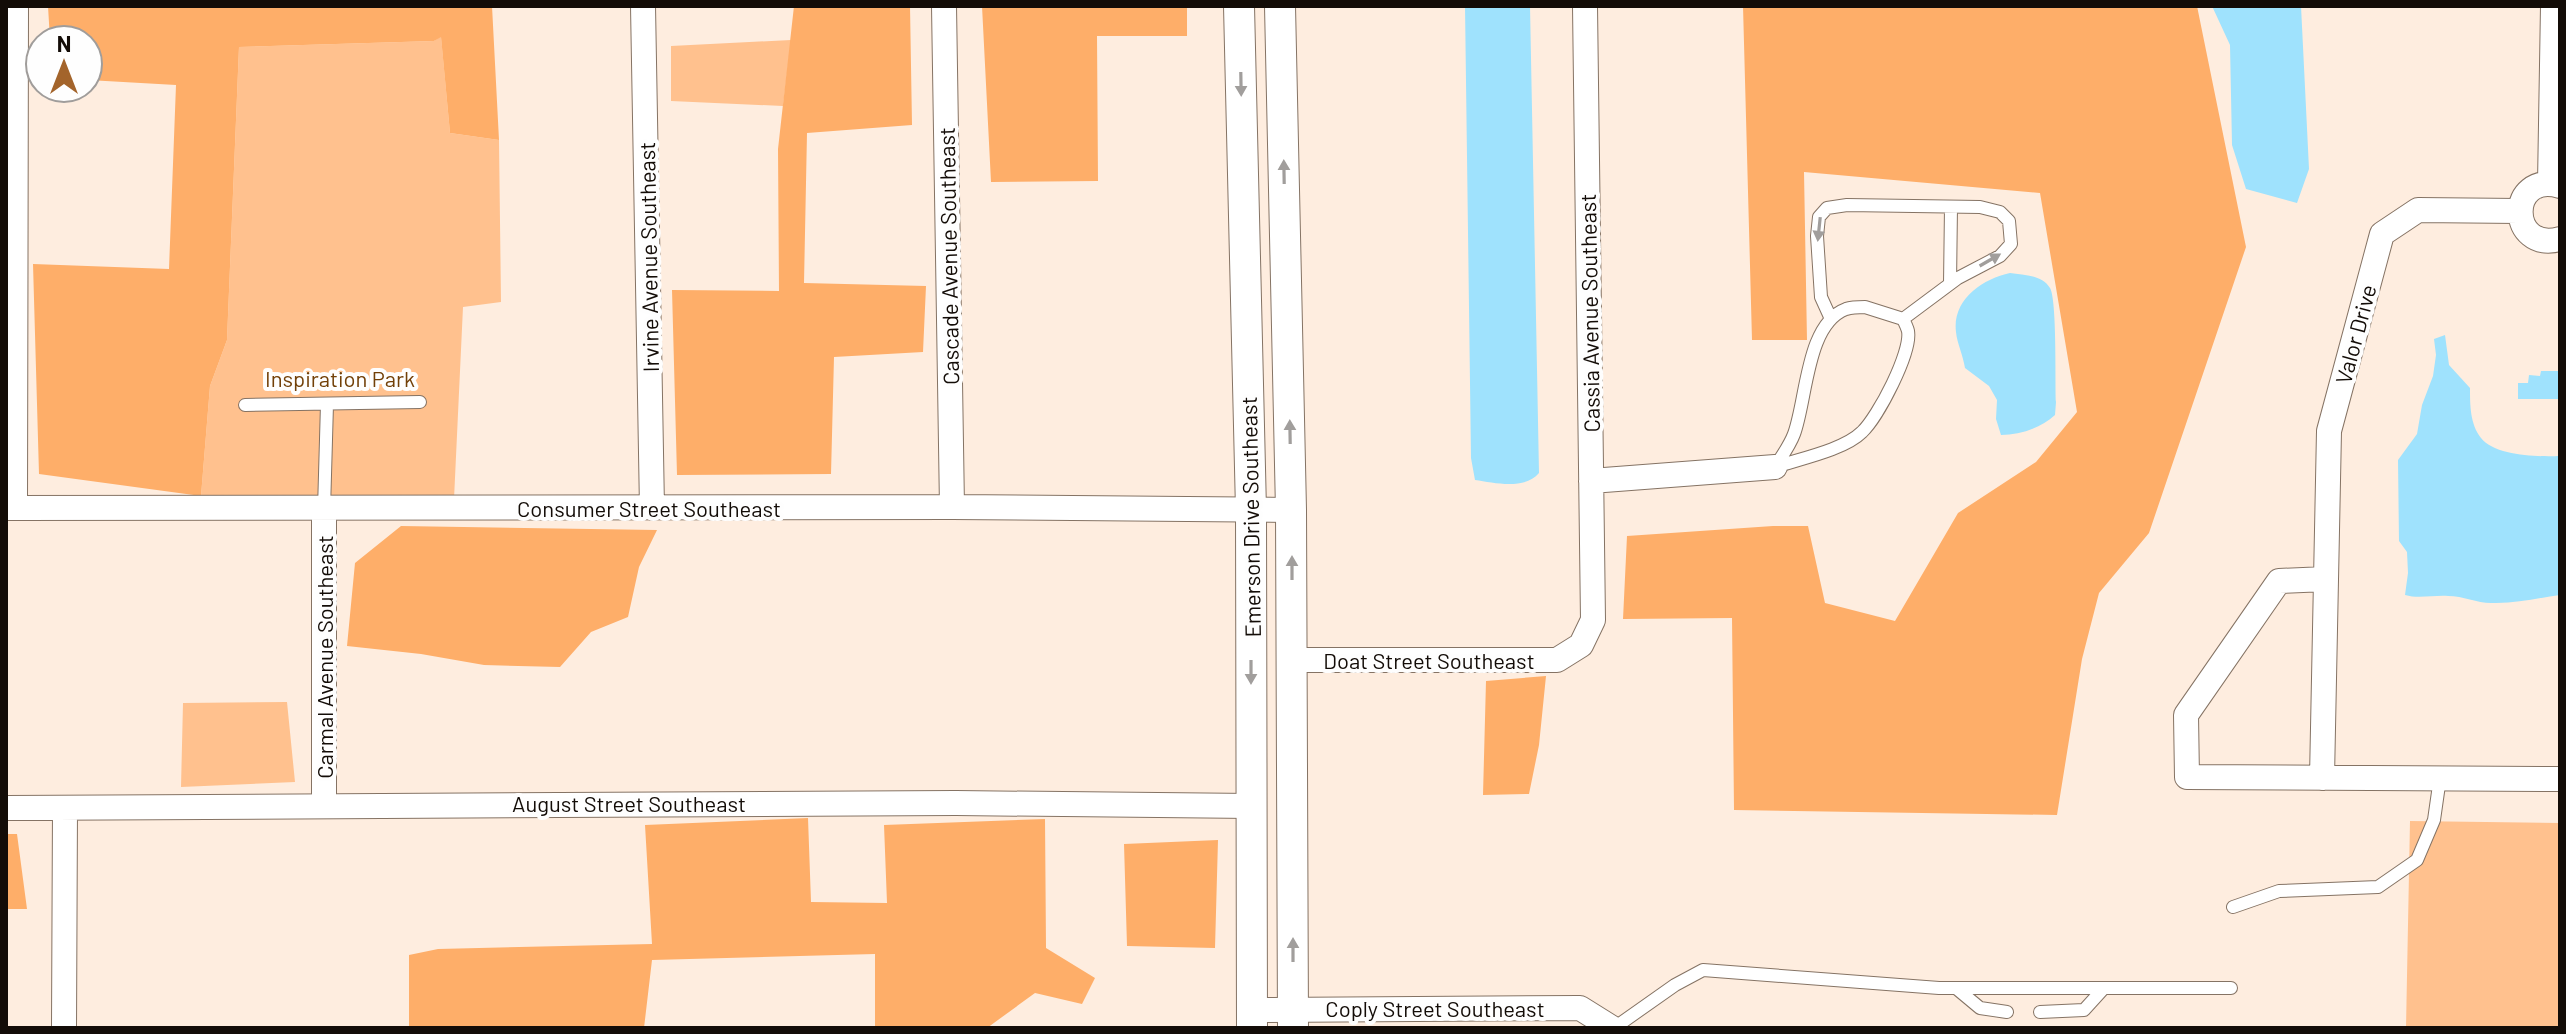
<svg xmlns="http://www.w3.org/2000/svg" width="2566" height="1034" viewBox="0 0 2566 1034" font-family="Barlow,sans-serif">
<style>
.green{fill:#ffc18e}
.forest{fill:#feae69}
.water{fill:#9fe2fd}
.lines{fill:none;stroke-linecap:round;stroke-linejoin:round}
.service-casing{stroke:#857364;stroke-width:14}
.minor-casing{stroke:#857364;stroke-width:26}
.tertiary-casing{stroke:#857364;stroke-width:32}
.service{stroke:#fff;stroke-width:12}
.minor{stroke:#fff;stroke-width:24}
.tertiary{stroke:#fff;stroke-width:30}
.oneway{fill:#a19e9c}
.labels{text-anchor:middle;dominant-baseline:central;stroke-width:8;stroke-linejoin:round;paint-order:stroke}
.street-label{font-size:22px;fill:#130c07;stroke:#fefefe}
.park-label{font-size:22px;fill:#724008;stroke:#fefefe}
</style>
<rect width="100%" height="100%" fill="#feeddf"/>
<!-- green -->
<path class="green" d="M441 36 450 133 499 140 501 302 463 307 454 499 201 496 210 386 227 340 239 47 434 41Z
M791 40 783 106 671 101V46Z
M287 702 295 782 181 787 183 703Z
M2410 821 2560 823V1028H2406Z"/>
<!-- forest -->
<path class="forest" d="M48 6H492L499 140 450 133 441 37 434 41 239 47 227 340 210 386 201 496 39 474 33 264 169 269 176 85 88 80V40H50Z
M794 6H910L912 125 807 133 804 283 926 286 923 352 834 357 831 474 677 475 672 290 779 291 778 149Z
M982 6H1187V36H1097L1098 181 991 182Z
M1743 6H2197L2246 247 2149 533 2099 593 2082 659 2057 815 1734 810 1732 618 1623 619 1627 536 1773 526H1808L1825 603 1895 621 1958 513 2036 462 2077 412 2040 193 1804 172 1807 340H1752Z
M401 526 657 530 639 567 628 617 591 632 560 667 484 665 421 654 347 646 355 563Z
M1546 676 1539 745 1529 794 1483 795 1486 681Z
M808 818 811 902 887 903 884 825 1045 819 1046 948 1095 978 1082 1004 1035 993 987 1028H875V954L652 960 644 1028H409V955L438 949 652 944 645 825Z
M6 834H17L27 909H6Z
M1218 840 1215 948 1127 946 1124 844Z"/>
<!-- water -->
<path class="water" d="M1465 6H1530L1539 473C1525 490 1495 483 1475 480L1471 458Z
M2212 6H2301L2309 169 2297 203 2246 189 2232 145 2230 45Z
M2010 273C2024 275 2042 275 2050 288 2057 300 2055 382 2056 402L2055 415C2041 428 2020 435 2001 435L1996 419 1997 400 1989 386 1965 368C1963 355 1957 343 1956 332 1952 300 1982 279 2010 273Z
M2445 335 2449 365 2470 388C2470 405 2470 424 2481 438 2495 456 2539 457 2560 456V595C2537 598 2515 604 2491 603 2477 603 2463 596 2448 596 2434 595 2418 599 2405 595L2408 573 2407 552 2399 541 2398 460 2417 434 2422 405 2433 376 2436 355 2434 339Z
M2541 371H2560V399H2518V383H2528L2529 375 2540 376Z"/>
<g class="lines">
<!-- service casing -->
<g class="service-casing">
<path id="service" d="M1950 284 1951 207
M1865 307 1903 319C1905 323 1907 327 1908 331 1912 352 1878 417 1862 432 1844 450 1799 459 1775 467 1782 456 1790 445 1794 434 1807 399 1806 324 1846 309 1852 307 1859 307 1865 307Z
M1831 319 1821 297 1817 236 1819 217 1827 208 1847 205 1980 207 2000 212 2009 221 2011 244 2000 256 1958 278 1903 319
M245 405 420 402
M324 510 327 404
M2233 907 2279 891 2378 887 2417 860 2434 820 2440 778
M1956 988 1980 1008 2007 1012
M2040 1012 2084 1010 2104 988
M1614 1028 1675 985 1703 970 1939 988H2231"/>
</g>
<!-- minor casing -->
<g class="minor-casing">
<path id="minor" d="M643 6 652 508
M944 6 952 507
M2550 183 2553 6
M2560 186C2507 171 2508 253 2560 239
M1591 481 1775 467
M6 508 952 507 1291 510
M15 508 16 6
M324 510V804
M2326 579 2279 581 2186 715 2187 777 2560 779
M1292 660H1557L1581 645 1593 620 1585 6
M2322 778 2329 431 2382 234 2418 210 2519 211
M6 808 956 803 1252 806
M1253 1010 1580 1008 1612 1028
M64 1028 65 808"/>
</g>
<!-- tertiary casing -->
<g class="tertiary-casing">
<path id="tertiary" d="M1239 6 1251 510 1252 1028
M1280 6 1291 510 1293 1028"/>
</g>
<!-- service -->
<use href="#service" class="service"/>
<!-- minor -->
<use href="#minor" class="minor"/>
<!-- tertiary -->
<use href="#tertiary" class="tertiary"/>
</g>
<!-- one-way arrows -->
<defs><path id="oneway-solid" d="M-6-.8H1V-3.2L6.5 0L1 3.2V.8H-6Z" transform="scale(2)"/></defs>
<g class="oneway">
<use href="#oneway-solid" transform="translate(1241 84) rotate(89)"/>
<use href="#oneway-solid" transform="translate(1284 172) rotate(-91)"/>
<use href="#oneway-solid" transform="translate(1819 229) rotate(96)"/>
<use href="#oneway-solid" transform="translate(1990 260) rotate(-30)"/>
<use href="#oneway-solid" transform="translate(1290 432) rotate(-91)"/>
<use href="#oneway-solid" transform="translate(1292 568) rotate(-90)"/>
<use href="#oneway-solid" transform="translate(1251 672) rotate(90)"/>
<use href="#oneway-solid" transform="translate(1293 950) rotate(-90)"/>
</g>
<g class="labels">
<!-- street labels -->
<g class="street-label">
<text transform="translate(948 256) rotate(-91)">Cascade Avenue Southeast</text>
<text transform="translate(648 257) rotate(-91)">Irvine Avenue Southeast</text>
<text transform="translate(1589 313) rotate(-91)">Cassia Avenue Southeast</text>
<text transform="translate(2355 334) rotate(-75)">Valor Drive</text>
<text x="649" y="508">Consumer Street Southeast</text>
<text transform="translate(1250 517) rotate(-91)">Emerson Drive Southeast</text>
<text transform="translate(324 657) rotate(-90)">Carmal Avenue Southeast</text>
<text x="1429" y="660">Doat Street Southeast</text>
<text x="629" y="803">August Street Southeast</text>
<text x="1435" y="1008">Coply Street Southeast</text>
</g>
<!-- park labels -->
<g class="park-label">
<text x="340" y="378">Inspiration Park</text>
</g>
</g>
<!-- border -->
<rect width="2566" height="1034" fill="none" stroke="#130c07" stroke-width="16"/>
<!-- north arrow -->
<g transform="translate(64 64)"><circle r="38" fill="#fefefe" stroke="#a09d9b" stroke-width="2"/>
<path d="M0-6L14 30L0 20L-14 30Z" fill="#a3642b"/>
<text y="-12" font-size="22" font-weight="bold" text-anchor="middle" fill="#130c07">N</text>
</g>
</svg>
